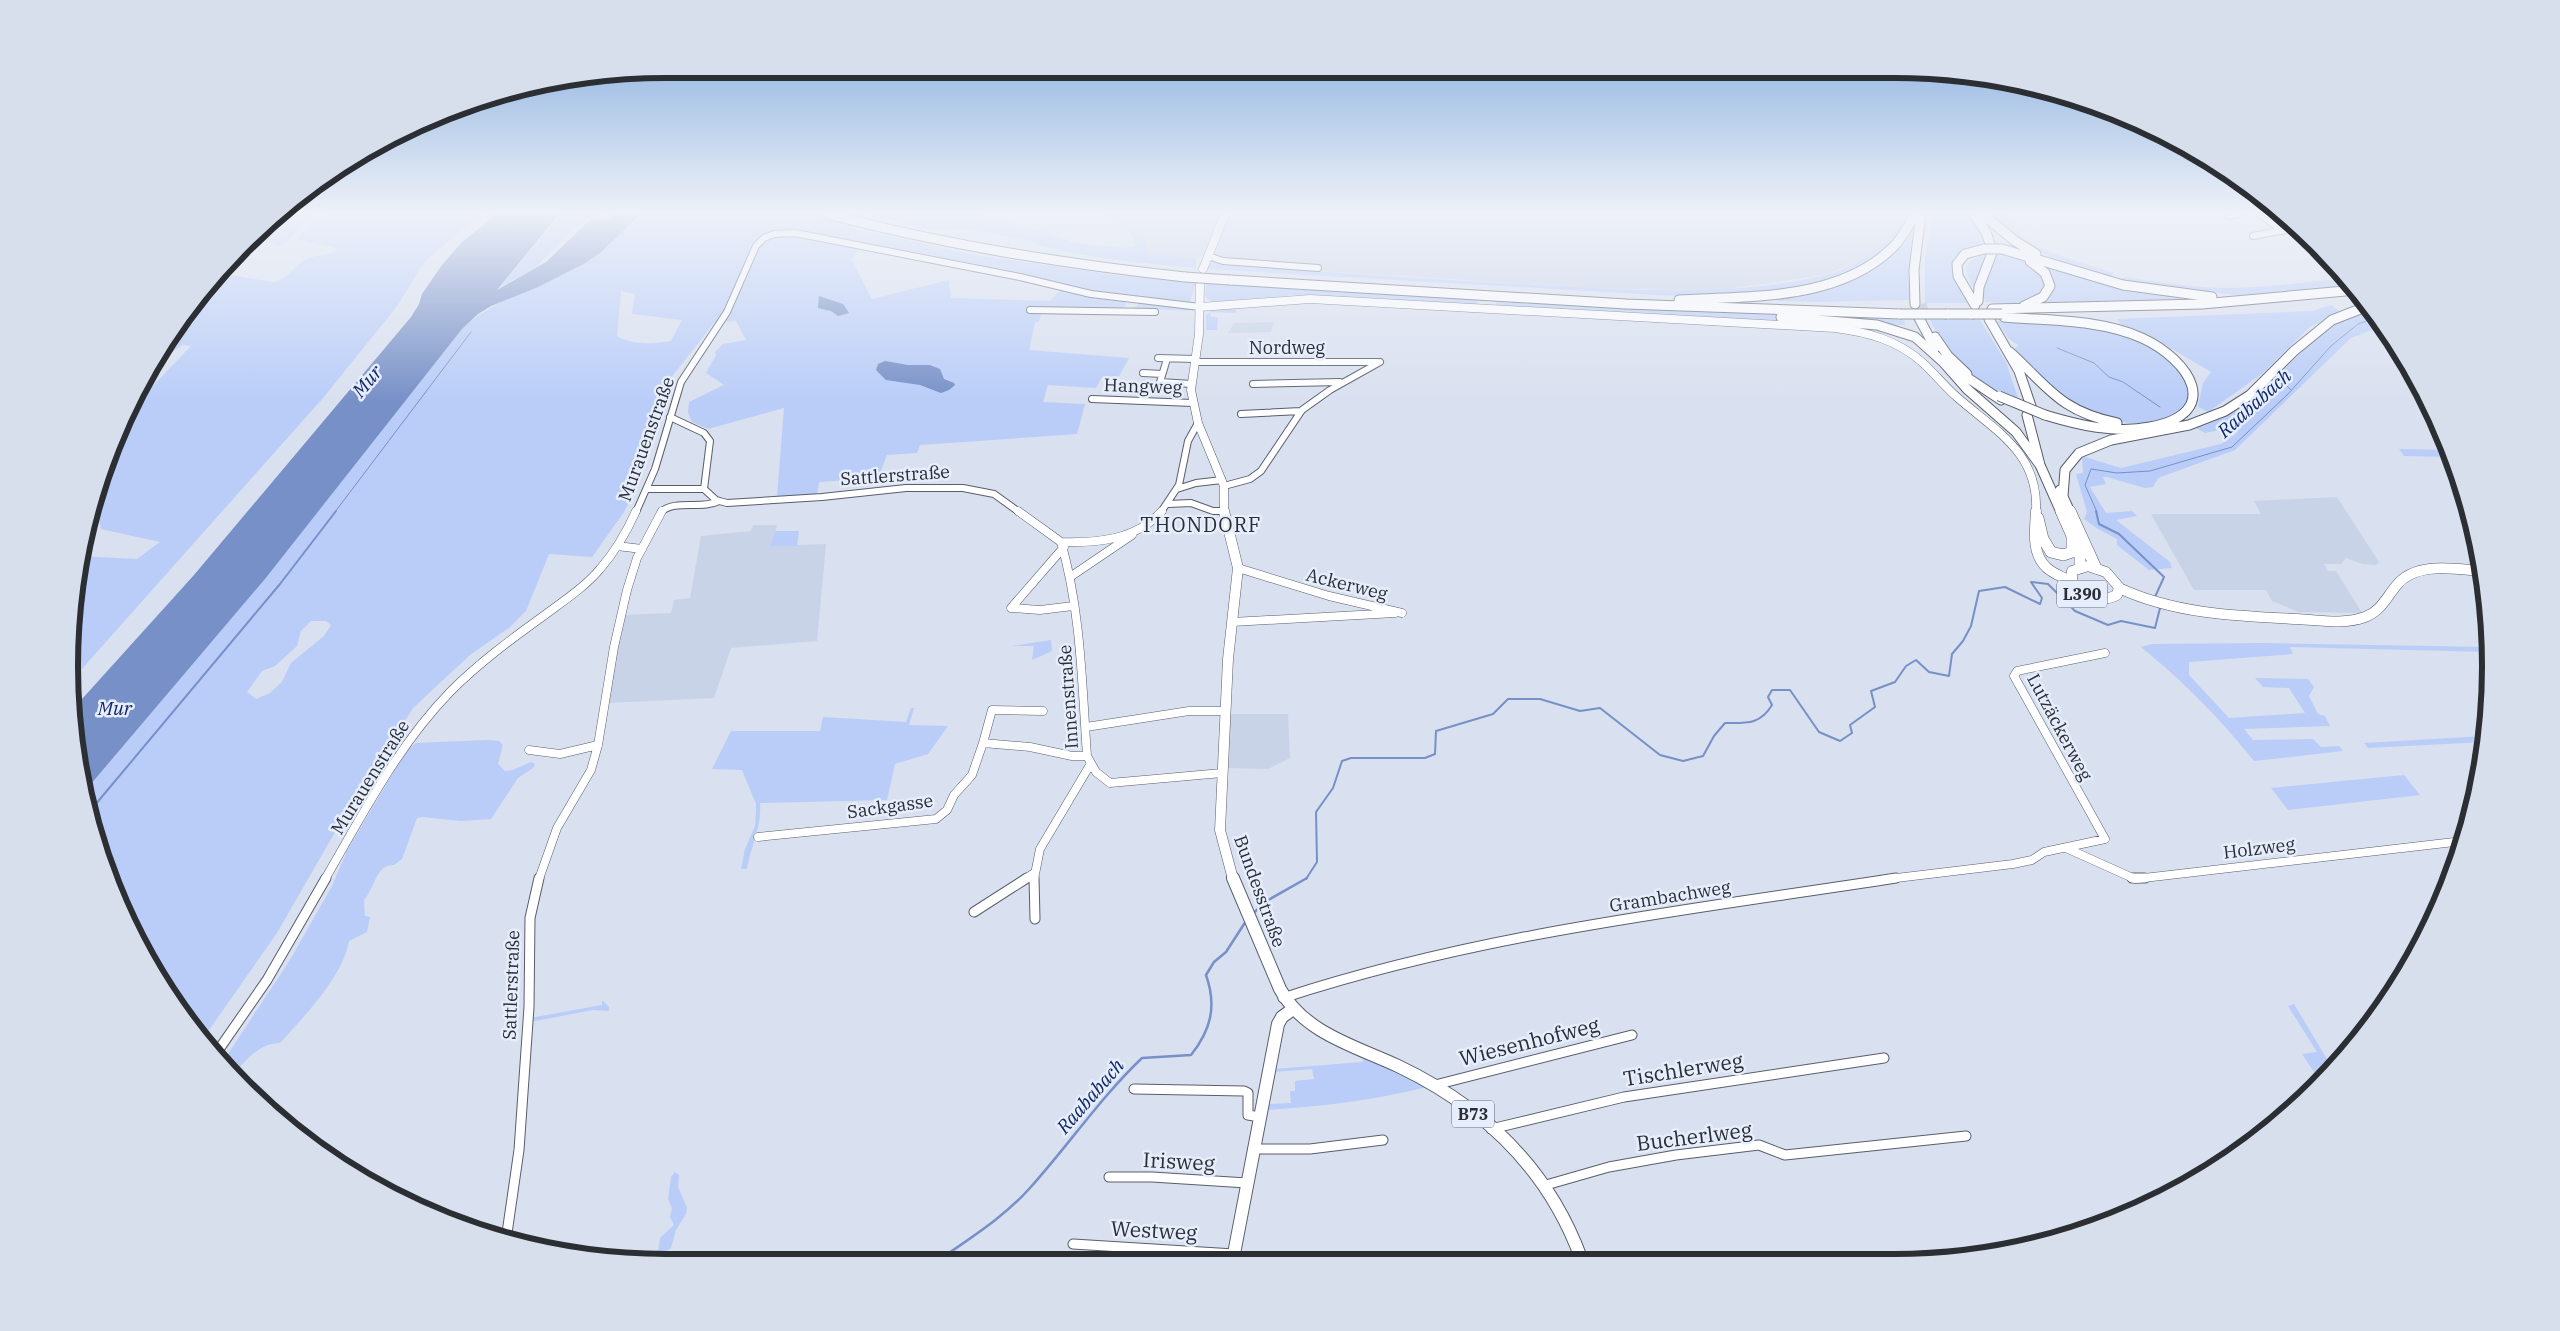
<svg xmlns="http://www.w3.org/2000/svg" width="2560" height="1331" viewBox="0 0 2560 1331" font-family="'IBM Plex Serif',serif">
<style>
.built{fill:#c9d3e7}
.green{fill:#b9cdf8;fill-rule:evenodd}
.water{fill:#7790c7}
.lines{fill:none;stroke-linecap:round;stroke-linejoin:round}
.stream-far2{stroke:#7790c7;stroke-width:1}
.stream-far1{stroke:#7790c7;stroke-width:2}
.stream{stroke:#7790c7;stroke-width:2.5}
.highway-tunnel{stroke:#b6bcc9;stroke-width:9;stroke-dasharray:9 4.5;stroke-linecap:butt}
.minor-far2-casing{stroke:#585e6b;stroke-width:8}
.minor-far1-casing{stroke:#585e6b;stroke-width:9}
.minor-casing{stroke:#585e6b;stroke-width:11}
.major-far2-casing{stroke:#585e6b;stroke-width:9}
.major-far1-casing{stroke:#585e6b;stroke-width:11}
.major-casing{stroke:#585e6b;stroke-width:14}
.highway-far1-casing{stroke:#585e6b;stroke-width:11}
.highway-casing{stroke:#585e6b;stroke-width:12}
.minor-far2{stroke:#fff;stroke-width:6}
.minor-far1{stroke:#fff;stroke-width:8}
.minor{stroke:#fff;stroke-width:9}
.major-far2{stroke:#fff;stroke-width:8}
.major-far1{stroke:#fff;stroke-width:10}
.major{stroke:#fff;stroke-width:12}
.highway-far1{stroke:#fff;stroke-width:9}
.highway{stroke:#fff;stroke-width:11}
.highway-bridge-casing{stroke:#585e6b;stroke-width:11;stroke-linecap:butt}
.highway-bridge{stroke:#fff;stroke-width:9}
.labels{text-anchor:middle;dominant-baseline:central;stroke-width:5;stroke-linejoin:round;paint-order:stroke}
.shield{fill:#e6edfc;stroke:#63676f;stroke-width:1}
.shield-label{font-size:16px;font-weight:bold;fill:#2b2e33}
.street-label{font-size:18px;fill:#2b2e33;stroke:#e6edfc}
.water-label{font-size:19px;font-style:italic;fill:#112767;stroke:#e6edfc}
.quarter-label{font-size:20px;letter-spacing:1px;fill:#2b2e33;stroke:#e6edfc}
.near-street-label{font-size:21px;fill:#2b2e33;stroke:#e6edfc}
.rim{fill:none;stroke:#2b2e33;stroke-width:6}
</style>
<rect width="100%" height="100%" fill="#d9e0ef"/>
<!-- built -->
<path class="built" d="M1110 214H1221L1204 255 1196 259 1147 254 1142 238 1130 232Z
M1229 214H1905L1896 230 1884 244 1856 262 1828 274 1716 291 1593 288 1208 264Z
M1274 322 1271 332 1228 333 1234 323Z
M2337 497 2379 562 2376 565 2362 564 2346 558 2341 564H2324L2328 571H2336L2362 613 2299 612 2272 601 2266 590H2194L2151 514H2261L2254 501Z
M753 525H777L770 546 826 544 817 641 731 648 714 698 608 703 624 615 671 613 674 600 690 598 701 536 751 531Z
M1228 714H1288L1290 758 1268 769 1225 768Z"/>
<!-- green -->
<path class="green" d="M278 214H313L285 244 279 246 254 237Z
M331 214H481L424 262 398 305 323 398 72 680 70 627 79 556 137 559 160 542 101 529 95 499 114 437 124 416 191 346 183 345 149 367 216 273 274 282C289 279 294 265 307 259 317 254 331 256 338 249L335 248 297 239 311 223Z
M561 214H599L583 220 536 267 500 287Z
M640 214H807L868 232 969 254 1115 275 1196 282 1189 306 1124 299 1126 305 1120 311 1045 310 1046 306H1027L1028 314H1041L1039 321 1035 323 1029 350 1129 358 1117 380 1102 377 1096 388 1048 385 1043 402 1085 404 1077 434 920 445 917 453 887 455 878 478 819 482 817 495 777 497 784 408 708 429 692 422 688 412 689 402 724 385 706 373 716 355 715 352 723 344 746 340 736 321 714 323 667 383 651 446 638 484 624 512 592 557 549 554 526 611 510 627 470 655 413 708 342 820 277 933 202 1040 192 1029 130 930 100 857 85 791 265 579 462 329C496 297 542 287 583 265 596 257 606 246 618 235 625 229 636 223 640 214ZM859 247 1062 288 1050 301 951 298 949 280 872 299 852 260ZM621 291 635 294 632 314 682 320 671 341C655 344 630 345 617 336ZM311 621H326L331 625 324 636 291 663 282 682 270 693 256 699 247 692 262 671 275 666 297 646 301 631Z
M868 214H973L1044 232 1074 243 1123 248 1136 246 1130 232 1146 238 1147 254 1196 259V268C1142 263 1088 259 1036 244L1033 241 969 229 933 230Z
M1905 214H1911C1908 217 1908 220 1906 224 1899 234 1890 245 1880 252 1819 299 1730 297 1657 295L1207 269 1208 264C1313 271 1417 278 1521 284 1623 289 1727 299 1826 275 1859 266 1889 244 1905 214Z
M1933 214H1972L1987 243 1960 253 1952 264 1953 276 1971 303H1925V259Z
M1985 214H2004C2012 222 2015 229 2021 236 2034 250 2093 266 2114 273L2109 278 2065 264 2027 246Z
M1914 226 1908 278 1910 300 1815 302 1779 301 1766 298C1813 290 1868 285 1902 246 1907 241 1910 233 1914 226Z
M1988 254C1987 268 1974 276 1975 293 1965 271 1959 261 1988 254Z
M1995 254C2018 255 2033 264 2047 283L2042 295 2021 304 1986 302C1976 284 1996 272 1995 254Z
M2040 265 2177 297 2183 299 2040 304 2048 296Z
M2123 277C2157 282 2190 287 2224 288 2265 288 2306 282 2347 278L2354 287 2238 295 2124 283Z
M1206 283 1477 300 1478 305 1296 295 1211 302 1205 296Z
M1496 302 1888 319 1904 320 1905 325 1744 320 1496 306Z
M1140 303 1188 309 1189 311 1134 308Z
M1267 304H1272L1236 309V313L1211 312 1210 316 1218 318 1217 330H1206V315L1212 311Z
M2331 305 2341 312 2310 327 2263 373 2208 412 2198 407 2203 383 2211 372 2152 337 2120 324 2117 319 2313 311Z
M2369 309 2382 326 2351 338 2235 450 2158 478 2153 487 2145 488 2107 477H2103L2106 484 2090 487 2106 513 2132 511 2137 516 2116 520 2170 562 2172 568 2149 570 2117 545V539L2098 529 2084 519 2087 512 2076 474 2083 473 2082 456 2121 468 2221 444 2237 433 2231 428 2241 423H2246L2248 419 2239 415C2230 426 2218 431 2205 433L2196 428 2211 423 2237 409 2262 390 2327 328Z
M1930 320H1980L2006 362 2018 398C1979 391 1946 353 1930 320Z
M1997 321C2055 323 2135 320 2177 368 2180 371 2185 375 2187 379 2189 385 2188 395 2189 402 2159 433 2110 426 2076 406 2056 395 2028 367 2015 349L2018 345 2009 339Z
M2399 449 2449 450 2452 457 2404 456Z
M775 531H799L797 546H770Z
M1051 640 1052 651 1032 660 1034 646H1012Z
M2263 643 2488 647V652L2290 647 2293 654 2189 662V675L2229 718 2305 713 2289 688 2263 687 2255 678 2308 679 2314 687 2309 696 2318 714 2325 716 2330 726 2244 729 2253 740 2313 739 2321 747 2339 746 2343 751 2254 761C2217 715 2186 684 2141 647L2152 644Z
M911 708H914L909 725 948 726 928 754 895 764 887 800 760 803C762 826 751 846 747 869H741L745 849 755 826 756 812V804L742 770 712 769 731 731H820L823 717 906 722Z
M2485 736 2484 742 2368 748 2364 743Z
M487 740 499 741 503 745 498 764 505 771 513 770 531 762 535 764 533 768 518 778 491 819 461 821 422 817 417 818 402 859 394 865C376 864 375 888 364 900L365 916 370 917 367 932 349 941C343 976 304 1017 280 1043 260 1043 245 1060 233 1076L222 1063 290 960 332 886 348 849 406 751 416 743Z
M2404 775 2420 795 2288 810 2271 788Z
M602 1000 609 1007V1011L593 1010 530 1022V1018L602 1005Z
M2294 1004 2333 1069 2320 1081 2302 1054 2317 1052 2288 1006Z
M1364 1058 1409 1076 1427 1087C1374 1100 1320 1107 1265 1110L1267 1104 1291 1103 1290 1091H1295V1081L1314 1079 1312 1069 1273 1072 1274 1069 1362 1062Z
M675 1172 679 1175 678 1187 687 1208 686 1214 676 1230 671 1248 664 1253 660 1261H652L658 1252 660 1238 674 1225 670 1217 672 1208 668 1199 671 1177Z"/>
<!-- water -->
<path class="water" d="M497 214H559L497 290 546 262 589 221 599 218 606 220 619 214 640 215 600 253 584 264 538 287 491 306 478 314 462 329 265 579 85 791 74 743 73 709 194 575 411 317 419 304 422 294 442 265 462 242Z
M819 296 843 304 849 313 838 316 831 311 818 308Z
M885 361 908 365H930L940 369 944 379 954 383 955 385 949 390 941 393 920 385 886 380 876 370 878 364Z"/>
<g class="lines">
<!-- stream-far2 -->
<path class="stream-far2" d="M2057 348 2094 363 2109 377 2123 382 2160 407
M2283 382 2291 390
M335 512 471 332
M2097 512 2085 485 2091 469 2117 473 2150 471 2232 447 2288 394 2331 346 2358 324 2376 318"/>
<!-- stream-far1 -->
<path class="stream-far1" d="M2096 511 2099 524 2119 534 2164 577 2155 597
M90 811 280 584 336 511
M1306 879 1317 862 1316 812 1333 788 1342 761 1351 758H1425L1435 754 1436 731 1493 714 1508 699H1540L1580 711 1600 708 1660 755 1683 761 1703 756 1714 736 1725 723C1746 723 1760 725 1772 705L1768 697 1772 690H1790L1819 732 1840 741 1852 733 1850 725 1875 707 1871 691 1895 682 1906 666 1916 660 1929 672 1949 676 1952 654 1963 641 1971 626 1979 591 2005 587 2040 604 2042 598 2031 582 2048 584 2075 611 2108 625 2121 621 2155 628 2160 608"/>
<!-- stream -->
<path class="stream" d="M1253 914 1263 903 1307 878
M939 1260C970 1238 1004 1217 1029 1189 1068 1146 1100 1098 1142 1058L1191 1055C1211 1030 1217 1006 1206 975L1214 962 1226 952 1246 921"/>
<!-- highway-tunnel -->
<path class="highway-tunnel" d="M1922 304 1926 318"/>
<!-- minor-far2 casing -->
<g class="minor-far2-casing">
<path id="minor-far2" d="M2260 214 2282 231
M2229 216 2238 214
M2253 236 2296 228
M1208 256 1223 261 1318 268
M1030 310 1155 312
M1158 358 1195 359
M1167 359 1160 382 1192 384
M1195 362H1378
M1143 373 1162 374
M1253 384 1340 382
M1092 399 1193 403
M1241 414 1301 411
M670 417 704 433 710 441 704 489
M1224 486 1250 479 1261 471 1302 410 1330 390 1380 362
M647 489H704L716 500 727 503 822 497 906 488H963L994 494 1019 512
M1177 489 1196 483 1222 480
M1168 504 1191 503 1213 511H1224
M636 512 655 469 681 382 727 312 756 246 764 238 774 234 795 233 1020 277 1091 294 1200 307
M661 512C675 499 702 510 719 501
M1161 512 1179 485 1188 441 1198 423"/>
</g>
<!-- minor-far1 casing -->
<g class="minor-far1-casing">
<path id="minor-far1" d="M1018 511 1061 542C1098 543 1136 540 1162 511
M1061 542C1081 611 1082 685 1087 756L1096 772 1110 783 1222 773
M617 546 642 549
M1064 547 1011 608 1040 610 1073 606
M1238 568 1329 596 1402 613
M1070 577 1132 535
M1232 622 1395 613
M1086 727 1189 711H1225
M983 743 992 710 1043 711
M529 750 560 754 598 745
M758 837 936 819 947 810 954 795 972 775 983 743 1030 747 1072 756H1087
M2066 848 2135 879 2463 841
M325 879C363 814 398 745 451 691 479 663 510 640 542 617 562 602 584 588 600 569 615 552 627 531 636 511
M539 879 557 828 591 770 598 745 614 647 627 590 637 558 662 511
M1025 879 1034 873
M1034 879 1040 849 1090 765
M1888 879 2013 864 2032 860 2044 852 2105 839 2014 676 2017 671 2105 653"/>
</g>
<!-- minor casing -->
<g class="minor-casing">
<path id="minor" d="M1034 878 1035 919
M2132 878H2145
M974 912 1027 878
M1283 998C1481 933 1690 910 1896 878
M215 1055 267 980 326 878
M1435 1085 1632 1035
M1134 1089 1244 1091 1248 1093V1115L1260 1117
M1491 1129 1624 1097 1884 1058
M1253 1149H1310L1383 1140
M1109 1177H1152L1247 1183
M1546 1185 1609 1167 1676 1155 1759 1145 1785 1155 1966 1136
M506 1240 519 1150 529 1007 530 918 539 878
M1073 1244 1234 1254
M969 1257 971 1260"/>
</g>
<!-- major-far2 casing -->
<g class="major-far2-casing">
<path id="major-far2" d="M1203 269 1225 214
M1200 282 1199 334 1191 390 1198 423 1224 486V512
M1200 307 1310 299 1835 328C1867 332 1898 340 1923 363 1935 374 1945 387 1958 398 1997 432 2039 453 2036 512"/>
</g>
<!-- major-far1 casing -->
<g class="major-far1-casing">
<path id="major-far1" d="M1224 511 1238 568 1228 659 1220 830 1233 879
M2036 511C2035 529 2031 554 2047 568 2054 574 2063 577 2071 582
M2088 566 2106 572 2119 587 2117 595C2098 605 2069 596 2072 571Z
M2119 588C2175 614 2236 616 2297 619 2319 620 2343 625 2365 617 2381 611 2386 598 2396 586 2415 561 2455 569 2482 571"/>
</g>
<!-- major casing -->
<g class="major-casing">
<path id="major" d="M1233 878 1280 989C1304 1033 1355 1046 1398 1066 1484 1107 1548 1168 1581 1258
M1233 1259 1278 1024 1282 1017 1293 1009"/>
</g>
<!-- highway-far1 casing -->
<g class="highway-far1-casing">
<path id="highway-far1" d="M827 214C945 245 1064 264 1185 277
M1974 214 1986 232 1991 247
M1982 214 2015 241 2036 254
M2002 249 2123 285 2212 297
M1230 280 1626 304 1900 314
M1679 300C1751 296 1844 301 1897 243 1904 234 1910 223 1916 214
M1978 301 1979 287 1992 253
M1915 304 1914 270 1921 214
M1975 305 1958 276 1957 264 1965 254 1984 249
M2024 306 2043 297 2050 286 2045 273 2030 261
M1992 309 2202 304 2356 290
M1947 314H1972
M1781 317 1877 325 1915 337 1944 363 1967 389 2016 432 2040 465
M2004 317C2050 321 2099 319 2142 338 2190 360 2224 413 2150 427 2115 434 2078 425 2045 415
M1919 318 1935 348
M1989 319 2019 371 2031 406
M1935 337 1948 356 1967 374
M2010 352C2049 388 2060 411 2117 423
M1959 372 2001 400
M2027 415 2040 465 2061 512
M2060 490 2070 512
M2063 496 2065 470 2079 453 2111 440 2189 425 2225 411 2250 395 2294 351 2332 320 2368 306"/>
</g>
<!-- highway casing -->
<g class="highway-casing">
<path id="highway" d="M2061 511 2080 554V567
M2070 511 2096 568
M2038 518 2043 539 2051 552 2063 555 2072 552V538"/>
</g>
<!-- minor-far2 -->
<use href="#minor-far2" class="minor-far2"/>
<!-- minor-far1 -->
<use href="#minor-far1" class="minor-far1"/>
<!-- minor -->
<use href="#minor" class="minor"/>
<!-- major-far2 -->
<use href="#major-far2" class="major-far2"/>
<!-- major-far1 -->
<use href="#major-far1" class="major-far1"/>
<!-- major -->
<use href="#major" class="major"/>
<!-- highway-far1 -->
<use href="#highway-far1" class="highway-far1"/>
<!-- highway -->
<use href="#highway" class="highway"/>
<!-- highway-bridge casing -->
<g class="highway-bridge-casing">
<path id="highway-bridge" d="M1984 249H2002
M1185 277 1230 280
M1900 314H1947
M1972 314H2002
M1999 396 2045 415"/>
</g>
<!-- highway-bridge -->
<use href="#highway-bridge" class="highway-bridge"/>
</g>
<!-- sky -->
<linearGradient id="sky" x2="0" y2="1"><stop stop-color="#7ba6db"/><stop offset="0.53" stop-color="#eef1f8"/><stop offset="1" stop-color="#eef1f8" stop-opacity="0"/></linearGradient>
<rect width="2560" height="401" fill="url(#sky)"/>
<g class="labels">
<!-- shield labels -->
<g class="shield">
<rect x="2057" y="580.5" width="50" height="27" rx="4"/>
<rect x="1452" y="1100.5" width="42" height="27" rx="4"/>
</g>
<g class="shield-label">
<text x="2082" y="594">L390</text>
<text x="1473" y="1114">B73</text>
</g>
<!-- street labels -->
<g class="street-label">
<text x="1287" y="347">Nordweg</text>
<text transform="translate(1143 386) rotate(2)">Hangweg</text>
<text transform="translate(646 439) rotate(-70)">Murauenstraße</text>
<text transform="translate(895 475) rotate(-4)">Sattlerstraße</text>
<text transform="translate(1347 584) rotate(14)">Ackerweg</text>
<text transform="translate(1068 697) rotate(-94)">Innenstraße</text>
<text transform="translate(2060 727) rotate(62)">Lutzäckerweg</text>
<text transform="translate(370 777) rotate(-58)">Murauenstraße</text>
<text transform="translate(890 806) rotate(-8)">Sackgasse</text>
<text transform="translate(2259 848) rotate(-7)">Holzweg</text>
<text transform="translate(1260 891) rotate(70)">Bundesstraße</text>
<text transform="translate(1670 896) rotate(-9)">Grambachweg</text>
<text transform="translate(511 985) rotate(-88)">Sattlerstraße</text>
</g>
<!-- water labels -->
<g class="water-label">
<text transform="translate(367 381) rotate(-50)">Mur</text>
<text transform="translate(2254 403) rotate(-42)">Raababach</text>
<text x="115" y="708">Mur</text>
<text transform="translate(1090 1096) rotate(-49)">Raababach</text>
</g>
<!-- quarter labels -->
<g class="quarter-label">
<text x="1201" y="524">THONDORF</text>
</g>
<!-- near-street labels -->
<g class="near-street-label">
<text transform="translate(1529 1041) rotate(-14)">Wiesenhofweg</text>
<text transform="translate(1683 1069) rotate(-9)">Tischlerweg</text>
<text transform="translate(1694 1136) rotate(-7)">Bucherlweg</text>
<text transform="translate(1179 1161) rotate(3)">Irisweg</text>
<text transform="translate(1154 1230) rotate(3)">Westweg</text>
</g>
</g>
<!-- crop -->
<path d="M0 0H2560V1331H0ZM666 78H1894A588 588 0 0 1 2482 666V666A588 588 0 0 1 1894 1254H666A588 588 0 0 1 78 666V666A588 588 0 0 1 666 78Z" fill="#d7deec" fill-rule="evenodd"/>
<path class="rim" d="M666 78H1894A588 588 0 0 1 2482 666V666A588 588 0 0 1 1894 1254H666A588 588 0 0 1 78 666V666A588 588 0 0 1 666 78Z"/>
</svg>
